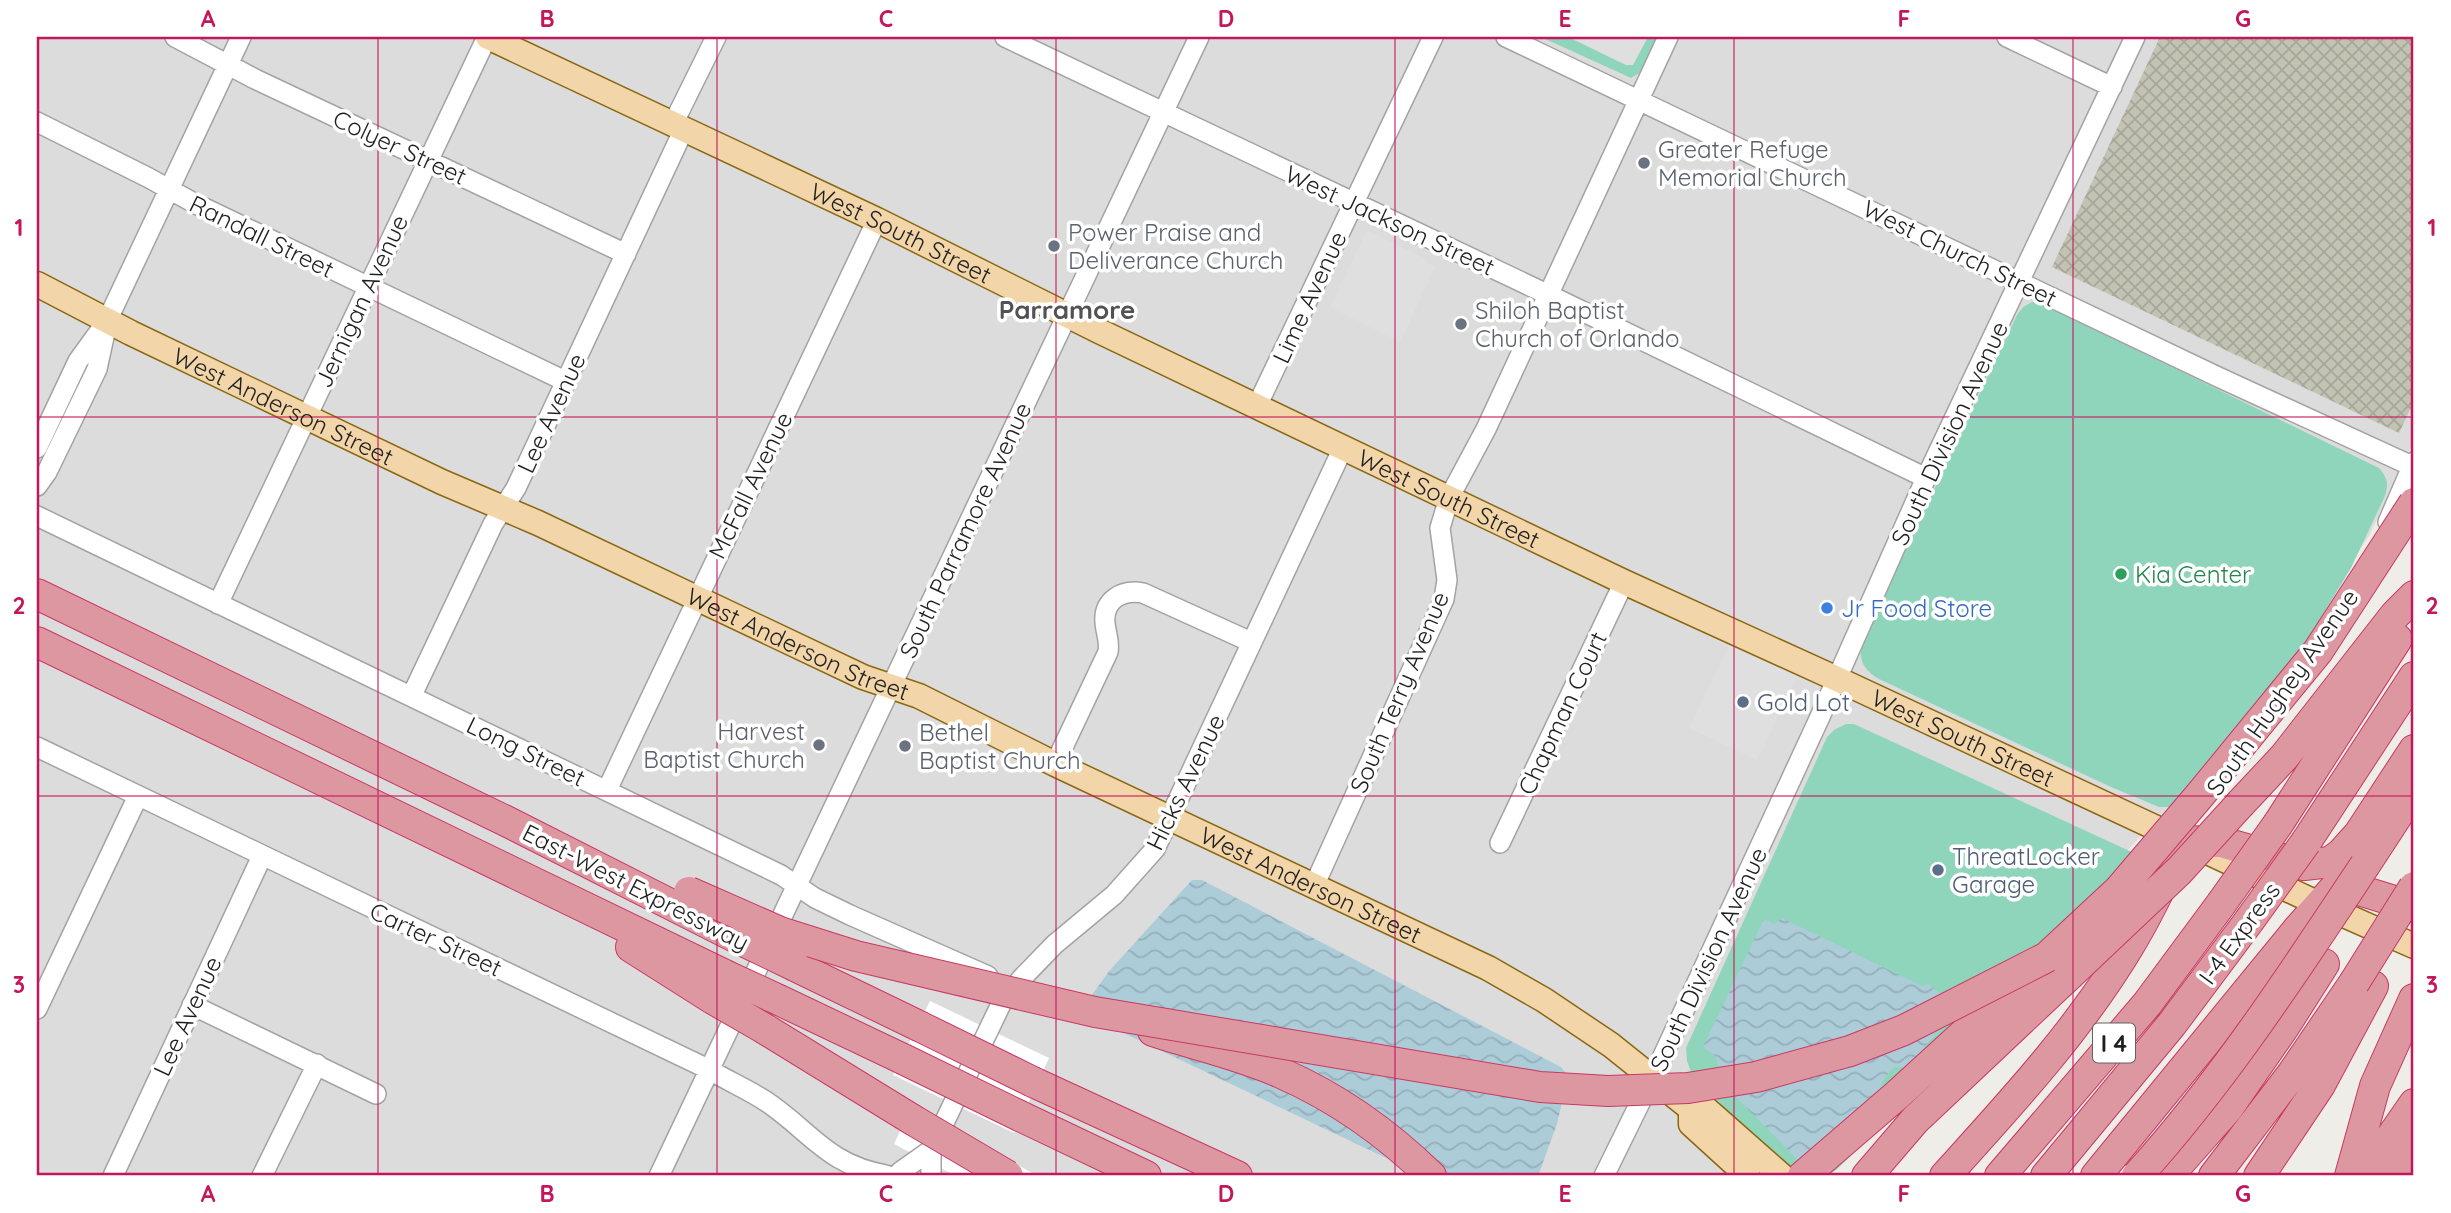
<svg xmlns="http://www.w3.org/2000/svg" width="2451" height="1213" viewBox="0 0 2451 1213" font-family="Quicksand,sans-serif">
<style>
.residential{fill:#dddcdc}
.construction{fill:url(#construction-cross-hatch)}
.pitch{fill:#8ed5bc}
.parking{fill:#dfdfdf}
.water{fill:url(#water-waves)}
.pier{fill:#fff}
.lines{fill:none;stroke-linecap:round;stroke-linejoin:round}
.minor-casing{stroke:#a3a3a3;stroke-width:22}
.major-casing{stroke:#8a6711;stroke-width:27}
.highway-casing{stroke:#c83964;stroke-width:32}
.minor{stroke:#fff;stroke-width:19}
.major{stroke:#f2d5a9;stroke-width:24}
.highway{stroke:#dd97a1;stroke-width:30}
.highway-bridge-casing{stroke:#c83964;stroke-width:32;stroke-linecap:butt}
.highway-bridge{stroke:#dd97a1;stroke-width:30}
.grid{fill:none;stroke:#c2185b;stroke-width:2;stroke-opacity:0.55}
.worship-dot{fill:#6b7280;stroke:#fff;stroke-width:2.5}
.leisure-dot{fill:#2e9e5b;stroke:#fff;stroke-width:2.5}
.shop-dot{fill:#3f7fe0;stroke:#fff;stroke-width:2.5}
.service-dot{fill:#5c6f8a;stroke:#fff;stroke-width:2.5}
.labels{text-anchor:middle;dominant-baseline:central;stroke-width:7;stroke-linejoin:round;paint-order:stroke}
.shield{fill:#fff;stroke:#626262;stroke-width:2}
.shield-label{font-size:23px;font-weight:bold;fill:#1f1f1f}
.street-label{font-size:24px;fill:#1f1f1f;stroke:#fff}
.worship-label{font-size:24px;fill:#5b616d;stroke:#fff;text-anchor:start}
.leisure-label{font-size:24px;fill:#27864d;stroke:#fff;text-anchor:start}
.shop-label{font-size:24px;fill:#366cbe;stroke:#fff;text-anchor:start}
.service-label{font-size:24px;fill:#4e5e75;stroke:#fff;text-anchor:start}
.neighbourhood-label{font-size:26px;font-weight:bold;fill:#525252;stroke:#fff}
.neatline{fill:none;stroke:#c2185b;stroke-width:2.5}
.grid-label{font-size:23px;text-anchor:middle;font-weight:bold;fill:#c2185b}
</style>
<defs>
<pattern id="construction-cross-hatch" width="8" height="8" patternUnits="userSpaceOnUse" patternTransform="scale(1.75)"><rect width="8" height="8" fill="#c2c3b3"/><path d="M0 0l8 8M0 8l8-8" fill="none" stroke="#a6a79a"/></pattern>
<pattern id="water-waves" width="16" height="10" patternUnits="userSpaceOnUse" patternTransform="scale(1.75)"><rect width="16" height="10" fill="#acccd8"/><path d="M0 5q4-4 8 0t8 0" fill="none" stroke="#94afb9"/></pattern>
</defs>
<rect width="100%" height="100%" fill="#efede7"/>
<!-- residential -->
<path class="residential" d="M37 37H2414V441L2369 536 2220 752 2079 902 1787 1176H37Z"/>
<!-- construction -->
<path class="construction" d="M2160 37H2414V401L2399 433 2052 267Z"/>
<!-- pitch -->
<path class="pitch" d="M1541 37H1658L1641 72 1631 78Z
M2032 302 2042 304 2379 468C2387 477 2389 484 2385 496L2351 568 2305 644 2173 807H2159L2111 787 1879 679C1861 669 1857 656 1864 637L2017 315 2023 307Z
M1846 724H1854L2162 866 2060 965 1979 1032 1836 1170C1827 1176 1815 1179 1805 1175 1769 1160 1719 1101 1691 1072L1687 1061 1686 1048 1827 737 1834 730Z"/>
<!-- parking -->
<path class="parking" d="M1568 37H1648L1633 65H1626Z
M1367 230 1426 259V262L1435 267 1400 342 1330 307Z
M1730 644 1798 676 1757 760 1689 728Z"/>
<!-- water -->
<path class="water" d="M1192 880H1202L1561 1067 1568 1076 1557 1124 1538 1176H1424L1088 1016 1086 1003 1110 970Z
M1782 918 1922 986 1928 984 1942 995 1947 1011 1933 1037 1909 1066 1905 1068 1894 1067 1885 1077 1874 1102 1812 1157 1798 1160 1728 1089 1715 1056 1703 1047 1764 919 1774 924Z"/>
<!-- pier -->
<path class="pier" d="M930 1001 1049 1058 1014 1133 893 1075Z
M913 1104 1037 1176H956L894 1144Z"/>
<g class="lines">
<!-- minor casing -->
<g class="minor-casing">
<path id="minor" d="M175 37 255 79 626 254
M1005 37 1549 295 1926 478
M1506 37 2216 376 2414 467
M2007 37 2112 87
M37 122 149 178 194 203 565 381
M673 124 716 37
M1257 406 1433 37
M37 448 78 361 107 321 241 37
M37 486 47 472 97 369 106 328
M37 516 781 875 815 898 850 915 988 976
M2388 522 2414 462
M218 604 487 37
M412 695 493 524 516 488 684 129
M37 747 710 1070C728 1081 749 1090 767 1102 811 1132 828 1165 886 1175
M1055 764 1108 652C1110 641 1106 634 1105 623 1103 600 1122 589 1143 593L1251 642
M607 790 877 220
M1500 843 1624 582
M1314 886 1444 599 1447 580 1440 528 1449 498 1486 429 1668 37
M192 1005 376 1094
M37 1009 138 796
M900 1172 931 1150
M113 1176 262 856
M262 1176 317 1064
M659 1176 1199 37
M931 1176V1150L1002 1002 1022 978 1055 944 1114 895 1155 849 1343 448
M1604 1176 1662 1058 1819 719 1926 478 2135 37"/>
</g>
<!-- major casing -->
<g class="major-casing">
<g id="major">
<path id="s1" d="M488 37 877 220 1099 331 1624 582 1837 679 2319 904 2414 946"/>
<path id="s2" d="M37 284 131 333 442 482 538 523 863 677 919 696 1055 764 1488 968 1544 1000 1611 1045 1691 1109H1706L1782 1176"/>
<path d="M1691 1109V1124L1748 1176"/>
</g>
</g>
<!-- highway casing -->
<g class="highway-casing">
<path id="highway" d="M37 594 504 820 741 940
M37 642 725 975
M2241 803 2284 757 2395 615 2414 596
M2278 824 2397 639
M2306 842 2414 677
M2365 865 2414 790
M631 947 713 999
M795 966 919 1026
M779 1000 903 1059
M765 1029 913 1120
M1153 1031C1195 1045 1241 1055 1281 1073 1338 1098 1387 1133 1431 1176
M1033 1082 1237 1176
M1020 1116 1146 1176
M1803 1176 1897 1095 2037 967
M1867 1176 1915 1120 2069 975
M1945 1176C2011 1103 2078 1031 2129 946 2150 912 2166 876 2183 841L2221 842 2304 865 2330 862 2341 854 2359 834 2414 750
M2000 1176 2147 1004 2221 904
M2046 1176 2172 1024 2249 921
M2096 1176 2299 928 2334 889 2349 887 2414 907
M2168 1176 2228 1108 2284 1027 2324 964
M2214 1176 2292 1074 2354 983
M2259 1176 2320 1085 2373 986
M2350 1176 2375 1086 2414 999
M2360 1176 2378 1156 2414 1104
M2389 1176 2414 1144"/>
</g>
<!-- minor -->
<use href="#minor" class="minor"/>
<!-- major -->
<use href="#major" class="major"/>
<!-- highway -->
<use href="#highway" class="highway"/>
<!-- highway-bridge casing -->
<g class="highway-bridge-casing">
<path id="highway-bridge" d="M689 892 780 932 856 956 1095 1012 1540 1087 1608 1091 1688 1088 1756 1077 1850 1051 1904 1030 2047 957 2119 890 2200 795 2318 651 2414 503
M2221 904 2278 824
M2249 921 2306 842
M741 940 795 966
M725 975 779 1000
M2069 975 2179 871 2241 803
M2354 983 2414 887
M713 999 765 1029
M919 1026 1033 1082
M903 1059 1020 1116
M913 1120 1008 1176
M2137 1176C2223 1081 2294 972 2365 865"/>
</g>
<!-- highway-bridge -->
<use href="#highway-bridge" class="highway-bridge"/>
</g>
<!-- grid -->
<path class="grid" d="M378 37V1176M717 37V1176M1056 37V1176M1395 37V1176M1734 37V1176M2073 37V1176M37 417H2414M37 796H2414"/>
<!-- markers -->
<g class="worship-dot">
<circle cx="1644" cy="163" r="7"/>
<circle cx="1054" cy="246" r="7"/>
<circle cx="1461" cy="324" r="7"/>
<circle cx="819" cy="745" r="7"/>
<circle cx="905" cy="746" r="7"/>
</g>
<circle class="leisure-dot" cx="2121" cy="574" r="7"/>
<circle class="shop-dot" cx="1827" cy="608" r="7"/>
<g class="service-dot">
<circle cx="1743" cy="702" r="7"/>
<circle cx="1938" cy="870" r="7"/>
</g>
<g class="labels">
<!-- shield labels -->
<rect class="shield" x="2093" y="1023.5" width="42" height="39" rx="5"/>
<g class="shield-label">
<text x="2114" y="1043">I 4</text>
</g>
<!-- street labels -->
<g class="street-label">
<text transform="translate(400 147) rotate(25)">Colyer Street</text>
<text transform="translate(1390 220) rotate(25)">West Jackson Street</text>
<text stroke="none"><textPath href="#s1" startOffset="457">West South Street</textPath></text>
<text transform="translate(262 236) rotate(26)">Randall Street</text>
<text transform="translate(1960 253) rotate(26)">West Church Street</text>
<text transform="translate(1309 297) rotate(-65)">Lime Avenue</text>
<text transform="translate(361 301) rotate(-65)">Jernigan Avenue</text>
<text stroke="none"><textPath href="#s2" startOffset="275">West Anderson Street</textPath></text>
<text transform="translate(551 413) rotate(-65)">Lee Avenue</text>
<text transform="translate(1949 433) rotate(-65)">South Division Avenue</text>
<text transform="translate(750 485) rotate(-64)">McFall Avenue</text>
<text stroke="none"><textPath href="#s1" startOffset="1066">West South Street</textPath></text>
<text transform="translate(965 530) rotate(-65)">South Parramore Avenue</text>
<text stroke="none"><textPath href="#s2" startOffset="842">West Anderson Street</textPath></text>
<text transform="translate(1399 692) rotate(-67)">South Terry Avenue</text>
<text transform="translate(2282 692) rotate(-55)">South Hughey Avenue</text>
<text transform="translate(1562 713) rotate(-65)">Chapman Court</text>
<text stroke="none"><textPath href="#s1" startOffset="1633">West South Street</textPath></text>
<text transform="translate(526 751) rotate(26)">Long Street</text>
<text transform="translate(1185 782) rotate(-64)">Hicks Avenue</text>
<text stroke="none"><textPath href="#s2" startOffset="1409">West Anderson Street</textPath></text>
<text transform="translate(636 887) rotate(27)">East-West Expressway</text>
<text transform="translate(2239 933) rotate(-54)">I-4 Express</text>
<text transform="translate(436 939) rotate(25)">Carter Street</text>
<text transform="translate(1708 959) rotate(-65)">South Division Avenue</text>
<text transform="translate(187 1016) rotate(-65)">Lee Avenue</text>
</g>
<!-- worship labels -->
<g class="worship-label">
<text x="1658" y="149">Greater Refuge<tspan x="1658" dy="28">Memorial Church</tspan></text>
<text x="1068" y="232">Power Praise and<tspan x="1068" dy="28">Deliverance Church</tspan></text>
<text x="1475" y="310">Shiloh Baptist<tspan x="1475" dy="28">Church of Orlando</tspan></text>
<text x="805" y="731" text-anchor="end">Harvest<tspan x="805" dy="28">Baptist Church</tspan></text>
<text x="919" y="732">Bethel<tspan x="919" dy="28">Baptist Church</tspan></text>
</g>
<!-- leisure labels -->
<g class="leisure-label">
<text x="2135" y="574">Kia Center</text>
</g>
<!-- shop labels -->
<g class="shop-label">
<text x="1841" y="608">Jr Food Store</text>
</g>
<!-- service labels -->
<g class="service-label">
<text x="1757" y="702">Gold Lot</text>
<text x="1952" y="856">ThreatLocker<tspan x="1952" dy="28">Garage</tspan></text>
</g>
<!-- neighbourhood labels -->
<g class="neighbourhood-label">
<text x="1067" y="309">Parramore</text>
</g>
</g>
<!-- border -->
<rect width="2451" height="1213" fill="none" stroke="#ffffff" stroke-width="77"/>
<rect x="38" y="38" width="2374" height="1136" class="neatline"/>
<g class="grid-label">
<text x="208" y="27">A</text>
<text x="547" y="27">B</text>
<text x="886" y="27">C</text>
<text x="1226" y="27">D</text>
<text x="1565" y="27">E</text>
<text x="1904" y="27">F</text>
<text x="2243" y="27">G</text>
<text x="19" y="236">1</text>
<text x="2432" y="236">1</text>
<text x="19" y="614">2</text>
<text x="2432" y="614">2</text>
<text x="19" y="993">3</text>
<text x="2432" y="993">3</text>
<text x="208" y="1202">A</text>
<text x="547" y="1202">B</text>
<text x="886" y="1202">C</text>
<text x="1226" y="1202">D</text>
<text x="1565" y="1202">E</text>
<text x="1904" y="1202">F</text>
<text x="2243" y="1202">G</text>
</g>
</svg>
